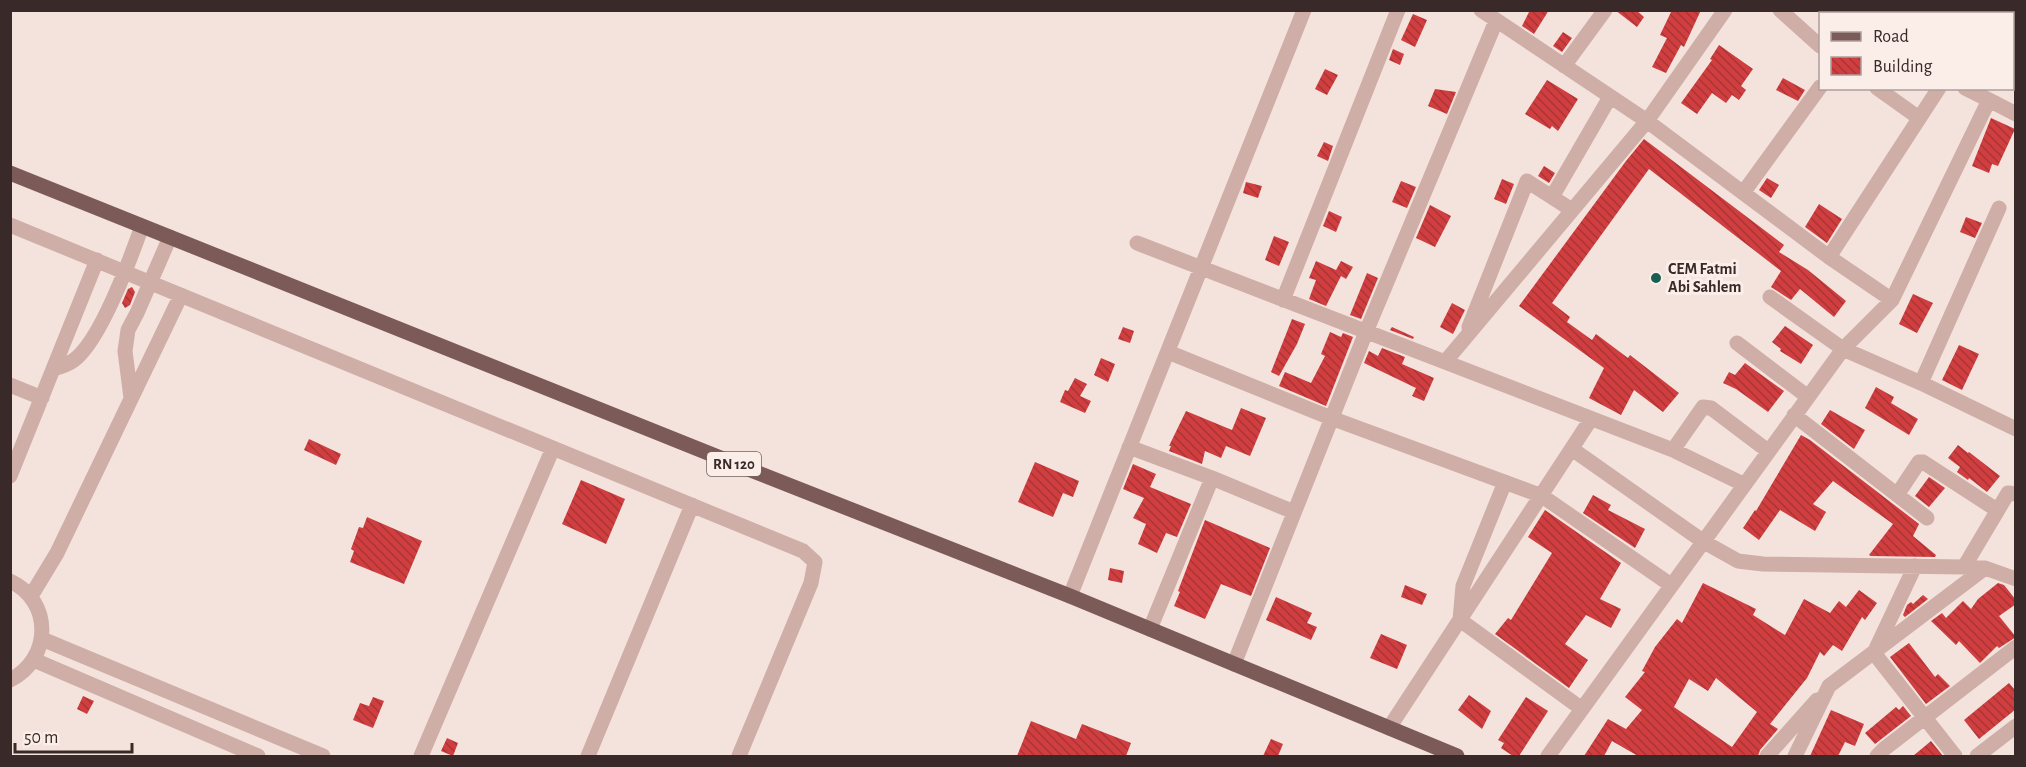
<svg xmlns="http://www.w3.org/2000/svg" width="2026" height="767" viewBox="0 0 2026 767" font-family="'Alegreya Sans',sans-serif">
<style>
.building{fill:url(#building-back-hatch);fill-rule:evenodd}
.lines{fill:none;stroke-linecap:round;stroke-linejoin:round}
.minor{stroke:#ceaea6;stroke-width:15}
.major{stroke:#7c5a57;stroke-width:15}
.poi-dot{fill:#195e51;stroke:#fbeee9;stroke-width:2}
.labels{text-anchor:middle;dominant-baseline:central;stroke-width:6;stroke-linejoin:round;paint-order:stroke}
.shield{fill:#fbeee9;stroke:#736462;stroke-width:1.5}
.shield-label{font-size:15px;font-weight:bold;fill:#392928}
.poi-label{font-size:16px;font-weight:bold;fill:#392928;stroke:#fbeee9;text-anchor:start}
</style>
<defs>
<pattern id="building-back-hatch" width="6" height="6" patternUnits="userSpaceOnUse" patternTransform="scale(1.5)"><rect width="6" height="6" fill="#d03e40"/><path d="M-1 5l2 2M0 0l6 6M5-1l2 2" fill="none" stroke="#aa3436"/></pattern>
</defs>
<rect width="100%" height="100%" fill="#f4e2dc"/>
<!-- building -->
<path class="building" d="M1530 10H1549L1534 34 1522 26Z
M1615 10H1636L1644 17 1637 27Z
M1672 10H1701L1684 47 1681 45 1666 73 1652 67 1667 38 1660 35Z
M1413 14 1427 20 1415 47 1401 40Z
M1563 32 1572 38 1562 52 1553 46Z
M1719 45 1753 69 1741 86 1746 90 1739 100 1732 95 1726 103 1712 93 1697 114 1681 103 1712 60 1710 59Z
M1393 49 1404 54 1400 65 1389 60Z
M1325 69 1338 75 1327 95 1315 89Z
M1783 78 1805 90 1798 101 1776 90Z
M1547 80 1578 99 1558 131 1552 126 1550 129 1525 114Z
M1435 89 1456 92 1447 114 1428 106Z
M1991 118 2015 129 1998 166 1992 164 1989 173 1972 166Z
M1644 139 1784 245 1779 252 1808 270 1846 301 1834 317 1800 289 1791 300 1771 287 1781 271 1649 169 1552 303 1570 317 1567 322 1592 340 1596 334 1628 358 1630 355 1679 393 1663 412 1634 390 1621 415 1589 398 1604 368 1519 306 1626 161Z
M1324 142 1333 146 1328 161 1317 156Z
M1544 166 1555 173 1549 183 1538 176Z
M1767 178 1779 185 1771 198 1759 190Z
M1502 179 1514 184 1506 204 1494 199Z
M1401 181 1416 187 1407 208 1392 202Z
M1246 182 1262 186 1258 198 1243 193Z
M1819 204 1842 219 1827 243 1805 227Z
M1430 205 1451 216 1435 247 1416 238Z
M1329 211 1342 217 1336 232 1323 226Z
M1966 217 1982 223 1975 238 1960 232Z
M1274 236 1289 242 1279 266 1265 260Z
M1316 261 1336 270 1341 261 1353 267 1346 279 1341 276 1326 306 1309 299 1316 280 1309 278Z
M1367 273 1378 278 1361 319 1350 315Z
M132 287 135 292 130 305 125 308 122 303 128 289Z
M1913 294 1933 303 1917 333 1899 324Z
M1452 303 1465 310 1453 334 1440 327Z
M1292 319 1305 324 1297 344 1279 376 1271 372Z
M1785 326 1813 345 1801 364 1780 351 1781 349 1772 342Z
M1123 327 1134 331 1130 343 1118 339Z
M1392 327 1414 337 1413 339 1390 330Z
M1330 332 1341 337 1343 333 1353 337 1326 406 1279 386 1285 372 1311 383 1325 356 1321 354Z
M1959 345 1979 354 1962 390 1942 380Z
M1382 348 1405 357 1402 364 1434 378 1424 401 1412 396 1416 388 1364 363 1369 351 1378 356Z
M1101 358 1115 364 1108 382 1094 375Z
M1745 363 1784 391 1768 412 1736 389 1723 383 1729 372 1735 375Z
M1075 378 1087 384 1080 396 1091 401 1085 413 1060 402 1065 390 1068 391Z
M1876 387 1894 397 1891 403 1918 419 1909 435 1865 408Z
M1241 408 1266 418 1250 456 1226 446 1221 458 1205 451 1202 464 1169 451 1171 446H1169L1186 411 1232 430Z
M1830 410 1865 430 1854 449 1821 424Z
M1801 435 1810 440 1919 524 1913 536 1936 555 1935 557 1871 556 1869 555 1893 524 1833 481 1813 504 1826 512 1815 531 1780 510 1759 540 1743 528 1755 510 1756 511Z
M309 439 341 454 336 465 304 450Z
M1958 445 1968 453 1969 452 2000 476 1987 492 1969 478 1968 480 1957 472 1960 467 1948 458Z
M1035 462 1079 481 1073 497 1063 493 1053 517 1018 502Z
M1133 464 1156 474 1150 487 1191 504 1177 537 1166 533 1157 553 1138 544 1146 524 1133 518 1144 498 1123 489Z
M1929 477 1945 488 1929 507 1915 496Z
M581 480 625 499 606 544 562 524Z
M1593 495 1611 505 1608 510 1645 529 1635 548 1583 513Z
M1545 510 1621 563 1600 599 1621 609 1611 628 1586 615 1565 644 1588 660 1569 688 1495 634 1508 618 1511 620 1552 553 1528 537Z
M367 517 422 541 404 584 350 562 354 551 351 549 359 527 363 528Z
M1205 520 1270 548 1251 596 1221 584 1205 619 1174 606 1180 592 1178 591Z
M1110 568 1124 571 1122 583 1108 580Z
M1703 583 1756 609 1753 615 1785 635 1804 599 1830 613 1839 601 1846 607 1859 590 1877 603 1865 620 1862 617 1842 651 1833 645 1824 656 1820 652 1807 678 1770 724 1778 729 1760 750 1758 756H1638L1612 741 1604 756H1584L1608 719 1626 729 1642 710 1625 697 1645 672 1642 671 1655 647 1677 619 1682 623ZM1716 678 1757 712 1732 747 1674 707 1689 679 1708 691Z
M1998 583 2004 585 2016 600V604L1999 616 2016 637 1999 648 1997 646 1980 663 1959 641 1956 645 1931 621 1942 613 1946 618 1963 601 1971 609 1978 599Z
M1405 585 1427 594 1422 605 1401 597Z
M1923 595 1928 599 1905 617 1903 615 1907 605 1911 602 1913 604Z
M1276 597 1312 613 1307 623 1317 627 1311 640 1266 620Z
M1381 634 1407 645 1397 669 1370 658Z
M1909 643 1935 677 1938 674 1950 686 1926 704 1890 657Z
M2009 683 2016 691V709L1979 739 1964 720Z
M1469 695 1491 711 1482 729 1458 710Z
M83 696 94 701 87 714 77 709Z
M373 697 384 701 373 728 353 720 360 703 369 706Z
M1526 697 1548 711 1519 756H1513L1501 748 1504 743 1498 740Z
M1903 706 1911 716 1875 744 1865 733 1896 707 1899 710Z
M1831 710 1864 724 1855 746 1845 742 1838 756H1810Z
M1031 721 1076 739 1082 724 1131 743 1126 756H1017Z
M447 738 458 743 453 756 441 751Z
M1271 739 1283 744 1278 756H1263Z
M1931 741 1943 756H1913Z"/>
<g class="lines">
<!-- minor -->
<path class="minor" d="M1481 10 1647 121 1829 257 1892 300
M1780 10 1820 46
M1846 10 1856 14
M1958 14 1959 10
M2012 62H2016
M1564 66 1605 10
M1877 88 1919 118
M1965 88 1989 100
M1743 193 1820 87
M1552 197 1610 97
M10 225 803 551 815 562 811 583 739 756
M1137 243 1673 450 1743 484
M1829 257 1939 88
M1770 297 1843 349 1921 383 2016 429
M1283 300 1398 10
M1469 327 1527 181 1572 210
M1737 343 1808 397
M1168 352 1331 418 1542 496 1671 585
M1445 362 1647 121 1725 10
M53 369C59 367 66 365 71 362 99 346 131 257 142 226
M1921 383 1999 208
M10 385 42 398
M131 398 125 351 128 330 137 313 170 237
M1794 415 1927 518
M1129 447 1212 478 1294 512
M1572 449 1704 542 1738 561 1763 564 1964 567 1985 568 2016 579
M1673 450 1703 407 1711 408 1768 451
M10 476 97 260
M1505 482 1463 586 1460 620 1582 709
M1897 495 1919 462H1923L1997 510
M1915 566 1874 653 1955 756
M1964 567 2008 493 2016 494
M10 581C53 601 52 659 10 680
M31 596 57 553 181 295
M1070 596 1304 10
M1150 629 1212 478
M42 639 323 756
M34 660 258 756
M1234 664 1366 332 1496 21
M1389 728 1591 419
M421 756 553 448
M588 756 692 505
M1548 756 1843 349 1892 300 1989 100 2016 114
M1767 756 1817 700
M1795 756 1829 686 1985 568
M1877 756 1884 749 2016 647
M1977 756 2016 726"/>
<!-- major -->
<path class="major" d="M10 173 733 463 1070 596 1457 756"/>
</g>
<!-- markers -->
<circle class="poi-dot" cx="1656" cy="278" r="6"/>
<g class="labels">
<!-- shield labels -->
<rect class="shield" x="707" y="452" width="54" height="24" rx="4.5"/>
<g class="shield-label">
<text x="734" y="464">RN 120</text>
</g>
<!-- poi labels -->
<g class="poi-label">
<text x="1668" y="269">CEM Fatmi<tspan x="1668" dy="18">Abi Sahlem</tspan></text>
</g>
</g>
<!-- border -->
<rect width="2026" height="767" fill="none" stroke="#392928" stroke-width="24"/>
<!-- legend -->
<rect x="1819" y="12" width="195" height="78" fill="#fbeee9" stroke="#ad9f9c" stroke-width="1.5"/>
<rect x="1831" y="32" width="30" height="9" fill="#7c5a57" stroke="#ad9f9c" stroke-width="1.5"/>
<text x="1873" y="42" font-size="18" fill="#392928">Road</text>
<rect x="1831" y="57" width="30" height="18" fill="url(#building-back-hatch)" stroke="#ad9f9c" stroke-width="1.5"/>
<text x="1873" y="72" font-size="18" fill="#392928">Building</text>
<!-- scale -->
<path d="M15 743v9h117v-9" fill="none" stroke="#392928" stroke-width="3"/>
<text x="24" y="743" font-size="18" fill="#392928" stroke="#fbeee9" stroke-width="4.5" paint-order="stroke">50 m</text>
</svg>
